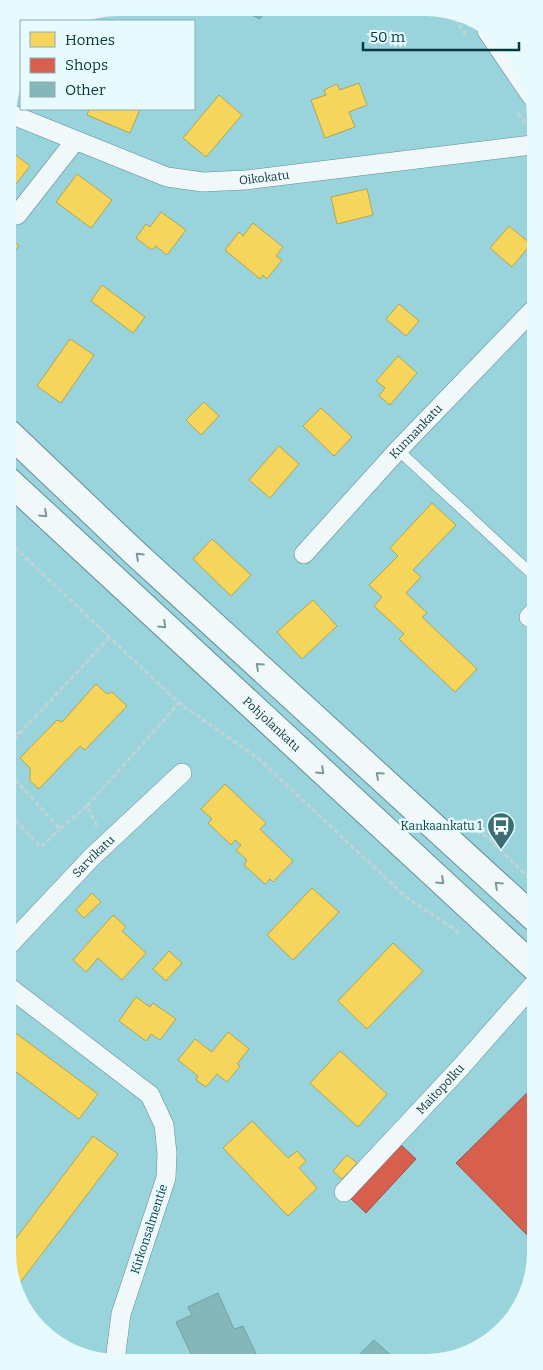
<svg xmlns="http://www.w3.org/2000/svg" width="543" height="1370" viewBox="0 0 543 1370" font-family="Bitter,serif">
<style>
.homes{fill:#f6d55c;stroke:#aea653}
.shops{fill:#d6604d;stroke:#985449}
.building{fill:#85b6b9;stroke:#71a2a4}
.lines{fill:none;stroke-linecap:round;stroke-linejoin:round}
.lane-casing{stroke:#628e94;stroke-width:11}
.street-casing{stroke:#628e94;stroke-width:20}
.secondary-casing{stroke:#628e94;stroke-width:28}
.path{stroke:#c0d3d6;stroke-width:3;stroke-dasharray:5 2.5;stroke-linecap:butt}
.lane{stroke:#f0f8fa;stroke-width:10}
.street{stroke:#f0f8fa;stroke-width:19}
.secondary{stroke:#f0f8fa;stroke-width:26}
.oneway{stroke:#7b989c}
.labels{text-anchor:middle;dominant-baseline:central;stroke-width:5;stroke-linejoin:round;paint-order:stroke}
.street-label{font-size:12px;fill:#06383f;stroke:#e7fafd}
.poi-label{font-size:12px;fill:#06383f;stroke:#e7fafd;text-anchor:end}
</style>
<rect width="100%" height="100%" fill="#99d3dc"/>
<!-- homes -->
<path class="homes" d="M359 83 367 105 349 112 355 127 325 138 311 100 326 95 324 90 337 84 340 90Z
M219 95 242 115 206 157 183 138Z
M89 109H140L130 133 87 115Z
M8 149 30 166 8 194Z
M77 174 112 200 91 228 56 202Z
M367 189 373 215 337 224 331 197Z
M161 212 186 230 167 255 156 246 152 250 136 238 146 224 150 227Z
M253 223 283 247 276 256 282 260 267 279 263 275 260 279 225 250 239 232 243 236Z
M509 226 531 244 512 267 490 248Z
M8 236 19 246 8 258Z
M102 285 145 317 133 333 91 301Z
M399 304 419 321 406 336 386 319Z
M70 339 94 355 61 403 37 386Z
M398 356 417 373 390 405 379 396 385 388 376 381Z
M204 402 219 416 201 435 186 420Z
M321 408 352 437 334 456 303 426Z
M279 446 299 464 270 498 249 480Z
M432 503 456 525 413 570 421 577 406 593 427 613 422 617 477 669 455 692 399 639 404 634 374 606 382 597 369 585 398 556 390 548Z
M212 539 251 575 231 596 193 559Z
M313 600 337 626 302 659 277 632Z
M96 684 107 694 112 692 127 706 85 750 80 746 39 789 30 781V768L20 758 57 720 62 722Z
M225 784 266 823 260 829 293 861 273 882 270 879 265 884 244 865 247 860 236 850 241 845 235 840 231 845 208 823 212 819 201 809Z
M312 888 339 912 293 960 267 935Z
M92 893 101 902 84 918 76 910Z
M113 915 126 927 122 931 146 953 122 980 98 958 86 972 73 960Z
M393 943 423 971 367 1029 338 1001Z
M169 951 182 963 166 981 153 969Z
M136 997 150 1007 153 1003 176 1019 160 1040 151 1034 146 1041 119 1021Z
M10 1029 98 1094 79 1119 11 1068Z
M228 1032 249 1049 237 1064 240 1066 227 1082 217 1074 206 1087 196 1080 198 1076 178 1060 195 1039 212 1052Z
M340 1051 387 1094 358 1127 310 1083Z
M252 1121 288 1158 297 1151 306 1161 299 1168 317 1188 288 1216 223 1148Z
M93 1136 118 1154 16 1288 11 1280V1245Z
M347 1155 357 1163 342 1179 333 1171Z"/>
<!-- shops -->
<path class="shops" d="M535 1085V1243L456 1163Z
M400 1144 416 1159 366 1213 350 1198Z"/>
<!-- building -->
<path class="building" d="M238 8H266L260 19Z
M218 1293 234 1329 243 1326 259 1360H194L176 1322 192 1315 188 1307Z
M374 1340 395 1359H355Z"/>
<g class="lines">
<!-- lane casing -->
<g class="lane-casing">
<path id="lane" d="M398 450 533 575"/>
</g>
<!-- street casing -->
<g class="street-casing">
<g id="street">
<path d="M487 31 532 97"/>
<path id="s1" d="M8 113 167 177 203 182 246 180 532 145"/>
<path d="M17 215 75 141"/>
<path id="s2" d="M304 554 398 450 532 311"/>
<path d="M529 617 533 613"/>
<path id="s3" d="M10 944 92 857 182 773"/>
<path d="M10 988 150 1095 164 1125 167 1153 166 1178 121 1314 116 1353 117 1360"/>
<path id="s4" d="M344 1192 460 1068 534 984"/>
</g>
</g>
<!-- secondary casing -->
<g class="secondary-casing">
<g id="secondary">
<path d="M9 433 135 553 534 918"/>
<path id="s5" d="M9 481 534 967"/>
</g>
</g>
<!-- path -->
<path class="path" d="M451 12 467 37
M518 113 527 126
M9 542 179 703 259 759 406 897 461 934
M10 729 19 734
M10 746 19 734 109 638
M10 774 60 829 87 806
M10 815 41 847 60 829
M97 826 87 806 179 703
M476 831 489 838 534 883"/>
<!-- lane -->
<use href="#lane" class="lane"/>
<!-- street -->
<use href="#street" class="street"/>
<!-- secondary -->
<use href="#secondary" class="secondary"/>
</g>
<!-- one-way arrows -->
<defs><path id="oneway-chevron" d="M-2-3.5L2.5 0L-2 3.5" fill="none" stroke-width="1.6" stroke-linecap="round" stroke-linejoin="round" transform="scale(1.25)"/></defs>
<g class="oneway">
<use href="#oneway-chevron" transform="translate(44 514) rotate(43)"/>
<use href="#oneway-chevron" transform="translate(139 556) rotate(-137)"/>
<use href="#oneway-chevron" transform="translate(163 625) rotate(43)"/>
<use href="#oneway-chevron" transform="translate(259 666) rotate(-138)"/>
<use href="#oneway-chevron" transform="translate(321 771) rotate(43)"/>
<use href="#oneway-chevron" transform="translate(379 775) rotate(-138)"/>
<use href="#oneway-chevron" transform="translate(441 881) rotate(43)"/>
<use href="#oneway-chevron" transform="translate(498 885) rotate(-137)"/>
</g>
<!-- icons -->
<defs>
<g id="bus-pin" transform="scale(1.4375)"><path d="M0 17L-7.5 6A9.5 9.5 0 1 1 7.5 6Z" fill="#396e76" stroke="#e7fafd"/><path d="M-5-6H5V4H4V6H2V4H-2V6H-4V4H-5ZM-3.5-4V0h7V-4ZM-3.5 1.2v1.5H-2V1.2ZM2 1.2v1.5H3.5V1.2Z" fill="#fff"/></g>
</defs>
<g fill-rule="evenodd">
<use href="#bus-pin" x="501" y="826"/>
</g>
<g class="labels">
<!-- street labels -->
<g class="street-label">
<text stroke="none"><textPath href="#s1" startOffset="269">Oikokatu</textPath></text>
<text stroke="none"><textPath href="#s2" startOffset="166">Kunnankatu</textPath></text>
<text stroke="none"><textPath href="#s5" startOffset="358">Pohjolankatu</textPath></text>
<text stroke="none"><textPath href="#s3" startOffset="121">Sarvikatu</textPath></text>
<text stroke="none"><textPath href="#s4" startOffset="141">Maitopolku</textPath></text>
<text transform="translate(149 1229) rotate(-72)">Kirkonsalmentie</text>
</g>
<!-- poi labels -->
<g class="poi-label">
<text x="482" y="826">Kankaankatu 1</text>
</g>
</g>
<!-- crop -->
<path d="M0 0H543V1370H0ZM118 16H425A102 102 0 0 1 527 118V1252A102 102 0 0 1 425 1354H118A102 102 0 0 1 16 1252V118A102 102 0 0 1 118 16Z" fill="#e7fafd" fill-rule="evenodd"/>
<!-- legend -->
<rect x="20" y="20" width="175" height="90" fill="#e7fafd" stroke="#8dacb1"/>
<rect x="30" y="32" width="25" height="15" fill="#f6d55c" stroke="#8dacb1"/>
<text x="65" y="45" font-size="15" fill="#06383f">Homes</text>
<rect x="30" y="58" width="25" height="15" fill="#d6604d" stroke="#8dacb1"/>
<text x="65" y="70" font-size="15" fill="#06383f">Shops</text>
<rect x="30" y="82" width="25" height="15" fill="#85b6b9" stroke="#8dacb1"/>
<text x="65" y="95" font-size="15" fill="#06383f">Other</text>
<!-- scale -->
<path d="M363 42v8h156v-8" fill="none" stroke="#06383f" stroke-width="2.5"/>
<text x="370" y="42" font-size="15" fill="#06383f" stroke="#e7fafd" stroke-width="4" paint-order="stroke">50 m</text>
</svg>
